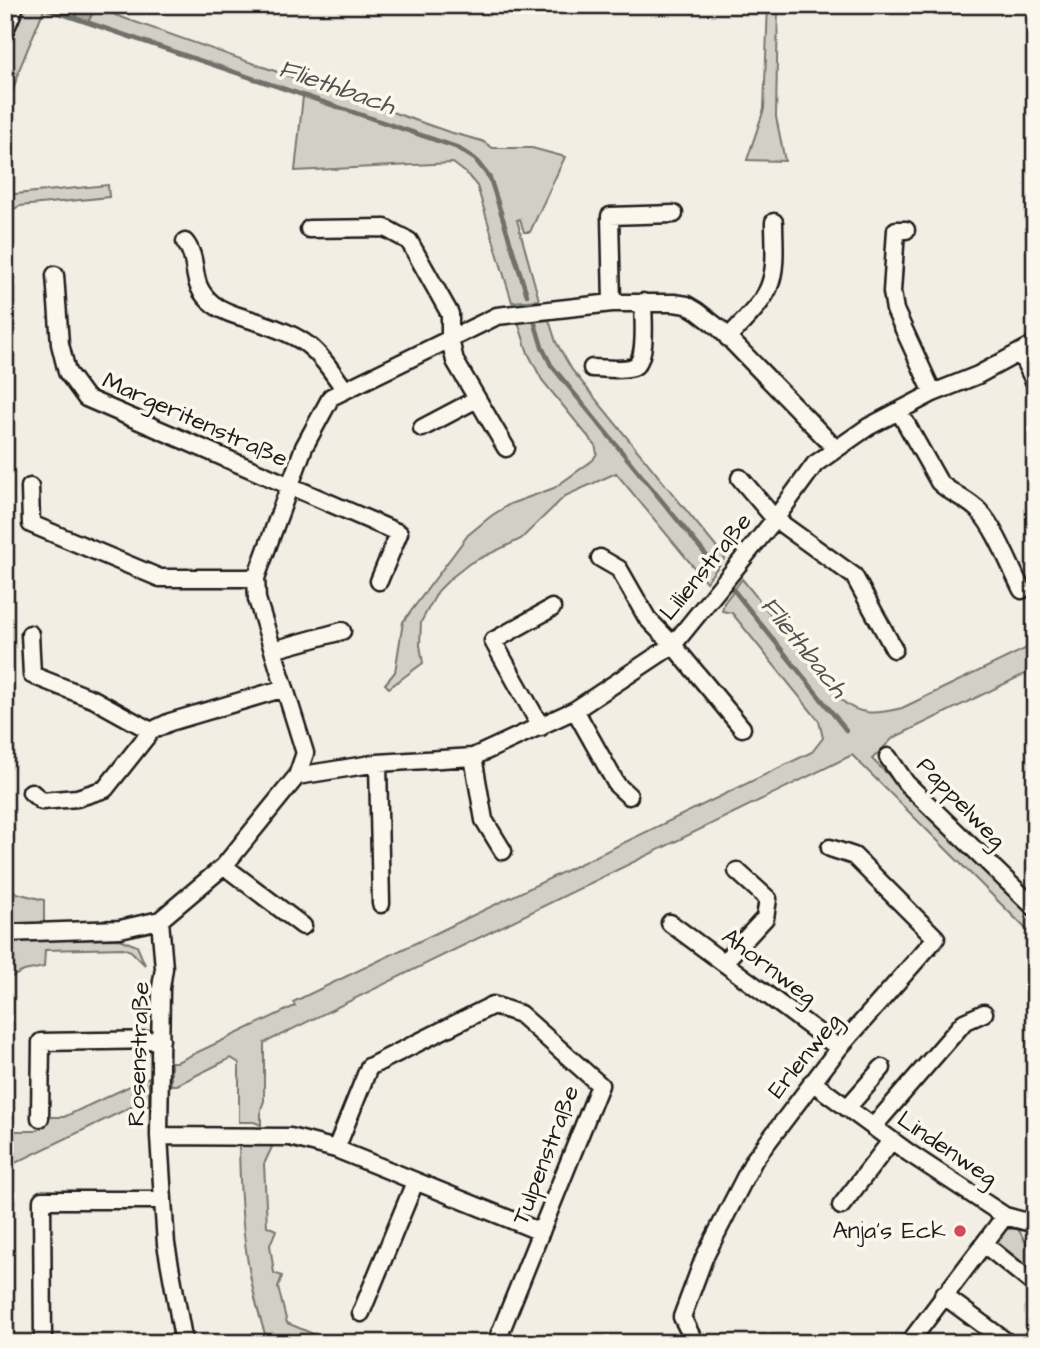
<svg xmlns="http://www.w3.org/2000/svg" width="1040" height="1348" viewBox="0 0 1040 1348" font-family="'Architects Daughter',sans-serif">
<style>
.green{fill:#d2cfc6;stroke:#777671;stroke-width:2}
.water{fill:#a9a6a0;stroke:#716f6b;stroke-width:2}
.lines{fill:none;stroke-linecap:round;stroke-linejoin:round}
.stream{stroke:#716f6b;stroke-width:4.5}
.minor-casing{stroke:#1c1c1c;stroke-width:21}
.major-casing{stroke:#1c1c1c;stroke-width:26}
.minor{stroke:#fbf7ec;stroke-width:16}
.major{stroke:#fbf7ec;stroke-width:21}
.poi-dot{fill:#d1495b;stroke:#fbf7ec;stroke-width:2.5}
.labels{text-anchor:middle;dominant-baseline:central;stroke-width:7;stroke-linejoin:round;paint-order:stroke}
.street-label{font-size:24px;fill:#1c1c1c;stroke:#fbf7ec}
.poi-label{font-size:24px;fill:#1c1c1c;stroke:#fbf7ec;text-anchor:end}
.water-label{font-size:26px;font-style:italic;fill:#545351;stroke:#fbf7ec}
</style>
<rect width="100%" height="100%" fill="#f2eee4"/>
<filter id="ink" filterUnits="userSpaceOnUse"><feTurbulence type="fractalNoise" baseFrequency=".0143" numOctaves="2"/><feDisplacementMap in="SourceGraphic" scale="14" xChannelSelector="R" yChannelSelector="G"/><feConvolveMatrix kernelMatrix="1 2 1 2 8 2 1 2 1" color-interpolation-filters="sRGB"/></filter>
<g filter="url(#ink)">
<!-- green -->
<path class="green" d="M20 5H58L66 8 70 5H81L75 17 88 21 97 5H121L115 15 449 132 482 141 493 148H532L565 157 530 232H524L520 219 517 220 539 300 512 302 477 186 466 173 453 163 295 171 303 96 44 9 19 70 5 119V48Z
M768 5H778L776 117 785 161 747 160 764 109Z
M108 185 109 197 20 206 5 213V195Z
M549 320 556 342 572 370 725 558 706 582 616 473 565 496 521 539 470 563 451 578 438 591 421 622 420 645 423 663 389 688 385 684 395 672 403 622 468 535 491 516 510 504 554 488 593 460 597 453 595 445 542 380 528 353 518 322Z
M742 579 840 699C860 717 877 714 902 708L1035 644V669L893 738 872 759 1035 917V938L852 755 264 1043V1101L261 1109V1125L254 1122H239V1063L231 1058 177 1085H171V1062H177L295 1006 293 1002 812 752 823 738 819 721 732 613 722 611 724 603Z
M5 884 17 893 44 900V925L5 926Z
M119 939 137 946 145 965 131 951 123 948 45 950 44 967 24 971 5 980V941Z
M149 1077V1105H135L5 1168V1113H9V1131H35L44 1126V1117H64Z
M239 1144 273 1145 264 1164 267 1226 276 1230 270 1245 274 1273 282 1276 278 1287 287 1323 335 1343H268C245 1277 240 1213 239 1144Z
M1006 1229H1018L1028 1246 1035 1248V1282L992 1246Z"/>
<!-- water -->
<path class="water" d="M81 5H97L88 22 75 17Z"/>
<g class="lines">
<!-- stream -->
<path class="stream" d="M45 8 456 147 475 159 490 178 527 295
M533 317 542 347 551 365 715 566
M732 588 846 730"/>
<!-- minor casing -->
<g class="minor-casing">
<path id="minor" d="M309 229 385 228 409 241 450 314V339L455 361 506 448
M906 230H896L892 292 895 310 933 393
M185 242C201 262 187 284 213 304 226 314 243 317 258 322 309 339 315 347 345 390
M55 275 60 344 67 372 86 398 399 533 379 581
M612 303 610 216 674 214
M728 338C741 323 761 306 769 287 777 268 774 243 774 222
M1020 352 1035 383
M592 368C604 368 621 371 633 367 648 361 643 316 643 302
M899 411 939 482C951 494 968 499 980 512 997 531 1010 567 1022 590
M422 428 477 399
M740 478 775 519 854 576 894 649
M30 487 31 524 160 578H256
M600 558 619 569 647 618 673 645 742 728
M30 634 32 675 95 700 151 731
M273 650 342 631
M575 710 617 785 629 796
M541 727 493 641 552 608
M473 757 484 820 503 851
M888 757 906 783 1035 908
M378 763 381 904
M297 776 305 753 257 599 256 578 304 447 331 397 497 316 612 303H674L687 305 697 311 719 328 835 448
M31 792 42 801 77 798 105 789 151 731 170 722 285 688
M224 866 303 926
M160 920 224 866 297 776 378 763 473 757 575 710 673 645 775 519 815 464 868 427 933 393 978 375 1035 344
M670 923 839 1048
M5 933 120 929 160 920 164 968 161 988 159 1136 163 1200 166 1244 184 1343
M724 962 765 918 768 899 737 871
M812 1082 909 1153 1005 1216 1035 1224
M847 1108 882 1068
M40 1118 41 1042 161 1040
M873 1127 964 1022 984 1013
M159 1136 290 1137 336 1149 541 1232
M336 1149 369 1067 493 1005 520 1014 600 1085 496 1343
M841 1206 891 1141
M984 1244 1035 1285
M943 1295 1008 1343
M361 1313 415 1182
M43 1343 42 1200H163
M695 1343 682 1317 704 1258 754 1160 839 1048 936 938 854 856 830 848
M909 1343 1005 1216"/>
</g>
<!-- major casing -->
<g class="major-casing">
<path id="major" d="M5 24 13 5"/>
</g>
<!-- minor -->
<use href="#minor" class="minor"/>
<!-- major -->
<use href="#major" class="major"/>
</g>
</g>
<!-- markers -->
<circle class="poi-dot" cx="960" cy="1231" r="7"/>
<g class="labels">
<!-- street labels -->
<g class="street-label">
<text transform="translate(195 420) rotate(24)">Margeritenstraße</text>
<text transform="translate(706 567) rotate(-51)">Lilienstraße</text>
<text transform="translate(961 803) rotate(46)">Pappelweg</text>
<text transform="translate(769 967) rotate(37)">Ahornweg</text>
<text transform="translate(139 1054) rotate(-88)">Rosenstraße</text>
<text transform="translate(805 1056) rotate(-51)">Erlenweg</text>
<text transform="translate(947 1149) rotate(34)">Lindenweg</text>
<text transform="translate(546 1155) rotate(-69)">Tulpenstraße</text>
</g>
<!-- poi labels -->
<g class="poi-label">
<text x="946" y="1231">Anja's Eck</text>
</g>
<!-- water labels -->
<g class="water-label">
<text transform="translate(337 87) rotate(19)">Fliethbach</text>
<text transform="translate(804 647) rotate(51)">Fliethbach</text>
</g>
</g>
<!-- margin -->
<rect width="1040" height="1348" fill="none" stroke="#fbf7ec" stroke-width="28"/>
<rect x="14" y="14" width="1012" height="1320" fill="none" stroke="#1c1c1c" stroke-width="2.5" filter="url(#ink)"/>
</svg>
